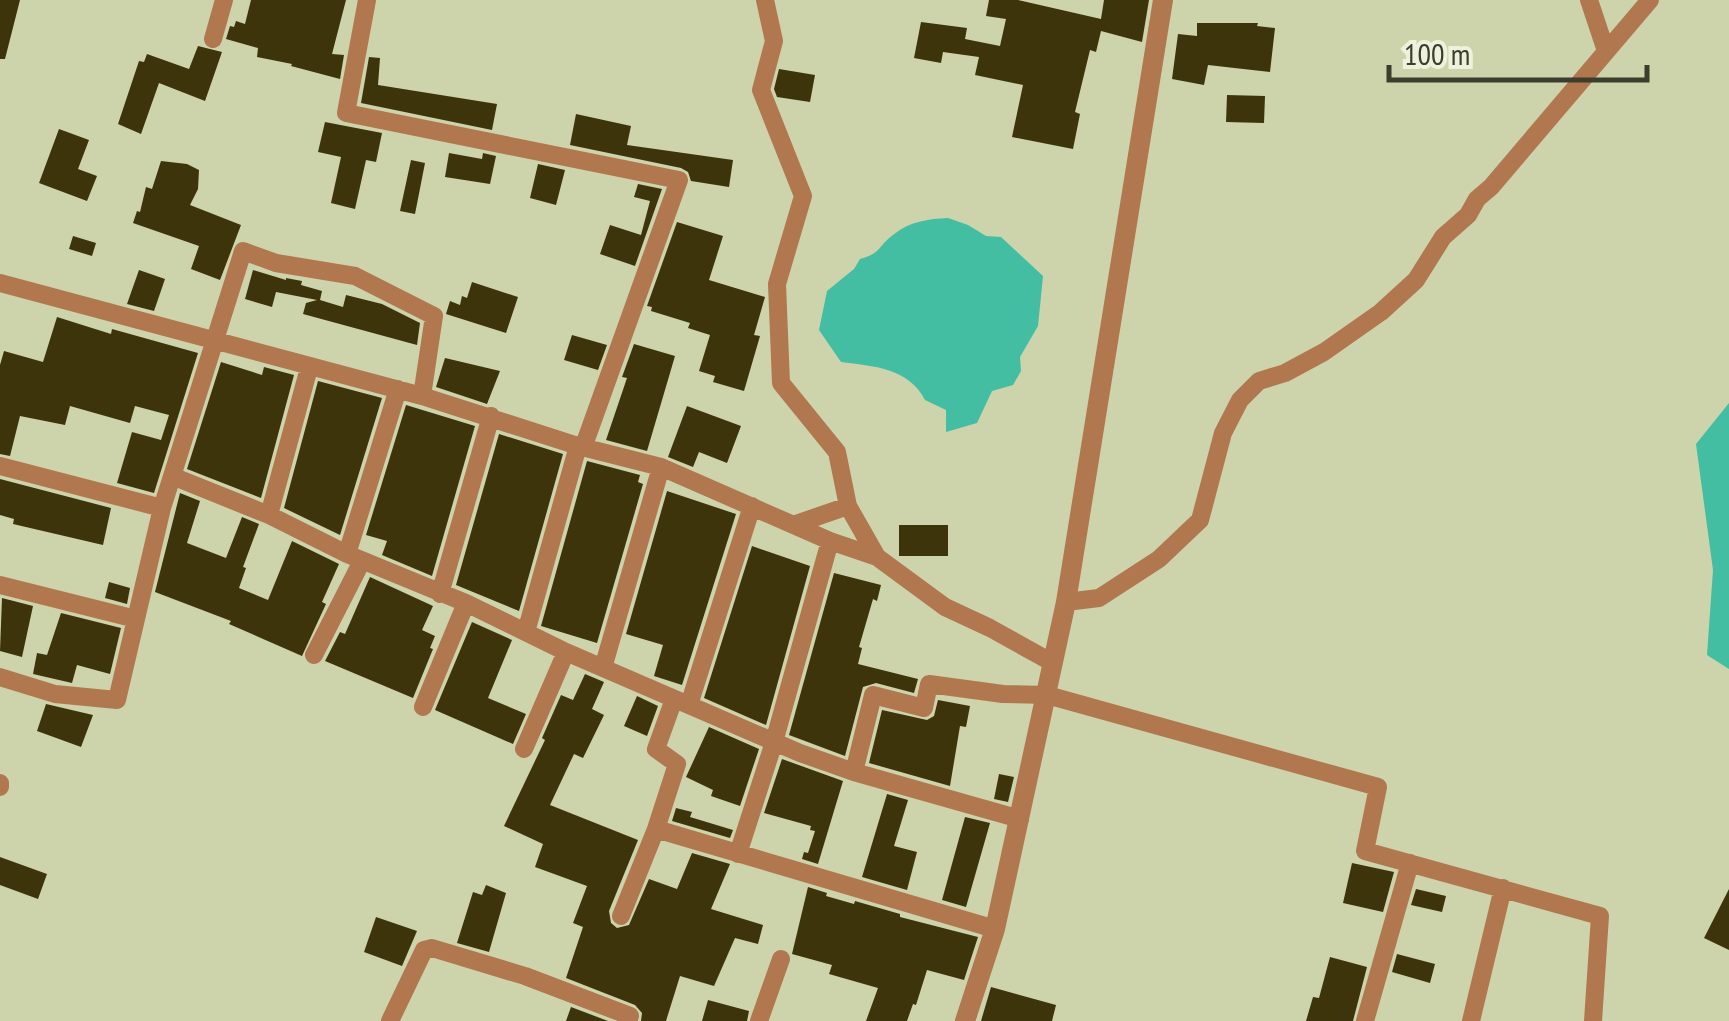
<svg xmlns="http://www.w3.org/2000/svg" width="1729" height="1021" viewBox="0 0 1729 1021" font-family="'PT Sans Narrow',sans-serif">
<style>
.water{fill:#43bea3}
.building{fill:#3d340b}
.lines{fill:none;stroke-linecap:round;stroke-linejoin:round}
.minor{stroke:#b1774e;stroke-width:18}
.tertiary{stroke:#b1774e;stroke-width:20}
</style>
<rect width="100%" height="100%" fill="#cdd3ab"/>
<!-- water -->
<path class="water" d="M948 218 968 225 986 236 1001 237 1043 276 1038 326 1020 357 1021 371 1013 385 992 391 977 423 946 432V410L925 400C909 368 873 366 841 362L819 330 827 291 854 269 860 259C882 253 877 247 893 235 910 221 928 219 948 218Z
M1729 403V669L1707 655 1713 570 1696 444Z"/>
<!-- building -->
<path class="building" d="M0 0H20L5 59H0Z
M251 0H346L332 54 344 55 340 79 291 66 292 64 257 57 258 48 226 39 230 26 234 27 236 21 245 24Z
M989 0H1018L1101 19 1104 0H1149L1142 42 1101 31 1096 52 1090 50 1075 112 1080 114 1073 149 1012 137 1023 85 975 75 979 57 943 52 941 63 914 58 921 22 967 28 965 39 1000 46 1006 19 986 16Z
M1197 23H1258L1257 26 1275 28 1270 72 1208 65 1204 85 1172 79 1178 34 1197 36Z
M198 46 222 52 205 101 159 83 141 134 118 124 139 61 144 62 147 54 189 69Z
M369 57 380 58 378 85 497 104 492 130 361 103Z
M779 69 815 75 810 102 777 97 774 89Z
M1227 95 1265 96 1264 123 1226 122Z
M576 114 631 126 627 145 733 160 729 187 691 181 688 172 681 168 570 145Z
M325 122 382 133 376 162 366 160 355 209 331 203 341 157 318 152Z
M59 129 89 140 78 169 97 176 87 201 39 183Z
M449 153 482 159 483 153 496 156 490 184 445 177Z
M411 160 425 163 415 214 400 211Z
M161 161 187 164 199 170 198 189 190 205 241 225 220 280 191 269 199 246 133 223 137 211 140 212 146 187 152 189Z
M538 164 565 170 556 205 530 198Z
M638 184 662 189 635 266 600 254 610 225 641 235 650 201 634 197Z
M677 222 723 236 709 280 765 297 754 335 760 336 744 391 713 382 715 376 699 371 710 335 688 328 690 323 651 311 652 307 647 306Z
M73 236 96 243 92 256 69 249Z
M139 270 165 279 154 311 127 304Z
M253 270 286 280V278L302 281 301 285 322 291 320 300 343 307 346 295 382 304 420 323 417 345 303 314 306 303 317 300 276 292 272 307 245 299Z
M472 282 518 297 506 333 446 314 450 301 460 305 462 296 467 298Z
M57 317 111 334 112 329 198 353 154 493 117 483 132 432 161 440 169 415 135 406 130 423 70 406 65 425 20 416 10 456 0 454V365L4 351 43 362Z
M572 335 607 345 598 370 564 360Z
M634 344 675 356 647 451 606 440 627 378 622 377Z
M445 358 500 371 487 404 436 387Z
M221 362 262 375 264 367 294 375 261 498 187 469Z
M318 381 382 398 340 535 284 508Z
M406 405 475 426 432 576 382 555 387 541 366 535Z
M687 406 741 426 727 463 699 452 693 467 668 457Z
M499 434 563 454 519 611 456 585Z
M587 461 640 475 638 482 643 484 597 643 541 626Z
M0 479 111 508 103 545 13 524 14 519 0 515Z
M667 491 736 514 682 685 654 676 663 645 626 634Z
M180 493 200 501 187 543 226 558 242 517 259 524 243 567 246 568 239 588 268 600 292 541 339 564 322 602 326 604 302 656 229 624 231 621 155 592Z
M899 525H948V556H899Z
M752 546 810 566 766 725 704 698Z
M834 573 881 585 877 601 873 599 859 647 862 648 858 664 918 679 914 693 876 683 863 687 845 756 789 735Z
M370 577 433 606 422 630 435 636 430 648 433 649 413 698 325 661 340 632 345 634Z
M109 582 130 588 127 604 105 598Z
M2 598 33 606 22 657 0 651Z
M61 613 121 628 110 674 77 665 72 683 33 674 37 653 47 655Z
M472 622 512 640 488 698 526 714 513 744 435 710Z
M585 674 604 682 592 709 604 715 583 758 574 754 550 805 638 840 609 911 611 923 617 928 629 925 649 879 677 889 692 853 730 864 711 909 763 925 758 944 735 938 714 986 680 976 666 1021H641L642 1013 635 1005 566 978 583 927 573 923 587 886 535 867 543 844 504 826 545 740 542 738 561 695 573 700Z
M637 696 658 706 647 736 624 726Z
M938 700 970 706 966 727 960 726 950 786 869 763 882 710 927 720 934 716Z
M46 704 93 715 81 747 37 731Z
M709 727 759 749 740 806 711 796 713 790 686 777Z
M782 759 843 781 818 864 802 859 804 852 808 853 815 831 810 830 811 826 764 813Z
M999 774 1014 777 1008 802 994 799Z
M887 794 908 800 894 846 917 852 907 890 862 877Z
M676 808 692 812 690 817 733 830 730 838 672 821Z
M965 817 990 823 966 907 942 900Z
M0 857 47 874 38 899 0 885Z
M1352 863 1394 872 1383 912 1343 903Z
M486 885 506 893 489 952 457 943 473 892 482 895Z
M808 887 827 893 826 896 854 904 855 901 900 914V917L978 937 964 980 927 970 916 1005 913 1004 907 1021H866L878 988 829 974 832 965 792 954Z
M1416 889 1446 896 1442 912 1411 905Z
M1729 889V950L1704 938Z
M376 917 417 931 402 966 364 952Z
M1397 954 1435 964 1430 983 1392 972Z
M1330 957 1367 967 1353 1021H1306L1313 997 1319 998Z
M991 987 1056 1005 1052 1021H981Z
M708 1000 749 1011 747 1021H702Z
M571 1007 608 1021H566Z"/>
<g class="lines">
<!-- minor -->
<path class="minor" d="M367 0 346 113 679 180 583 448
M765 0 774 41 761 90 803 196 777 284 781 383 837 452 848 506 877 557
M1589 0 1606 51
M213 39 224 0
M0 283 422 396 578 446 661 467 830 541 877 557 945 607 990 628 1053 663
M0 466 162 508
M172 476 269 515 347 554 466 603 566 652 800 753 854 772 1020 819
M269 515 309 368
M793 525 848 506
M347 554 398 389
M0 585 136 619
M440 594 491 416
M1066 602 1099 598 1159 559 1200 520 1223 433 1240 400 1259 381 1285 373 1324 352 1381 312 1416 280 1443 237 1468 215 1477 199 1491 187 1650 0
M526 632 578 446
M314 655 362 561
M603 668 661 467
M0 677 55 694 117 700 162 508 243 251 276 263 355 276 434 316 422 396
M689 705 752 506
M423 707 466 603
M524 749 566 652
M854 772 873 695 924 708 929 684 1003 694 1047 695 1378 787 1365 851 1600 916 1593 1021
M0 783V787
M656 829 677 764 656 749 674 699
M738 854 774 742 830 541
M621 916 656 829 995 929
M390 1021 424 950 432 948 525 976 630 1016 628 1021
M759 1021 781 959
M1365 1021 1410 863
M1471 1021 1503 888"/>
<!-- tertiary -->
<path class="tertiary" d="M965 1021 995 929 1066 602 1163 0"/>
</g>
<!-- scale -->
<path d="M1389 65v15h258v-15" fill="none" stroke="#3b3d2d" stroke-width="5"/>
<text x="1404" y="65" font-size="30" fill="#3b3d2d" stroke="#eef2dd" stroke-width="8" paint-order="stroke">100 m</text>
</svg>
